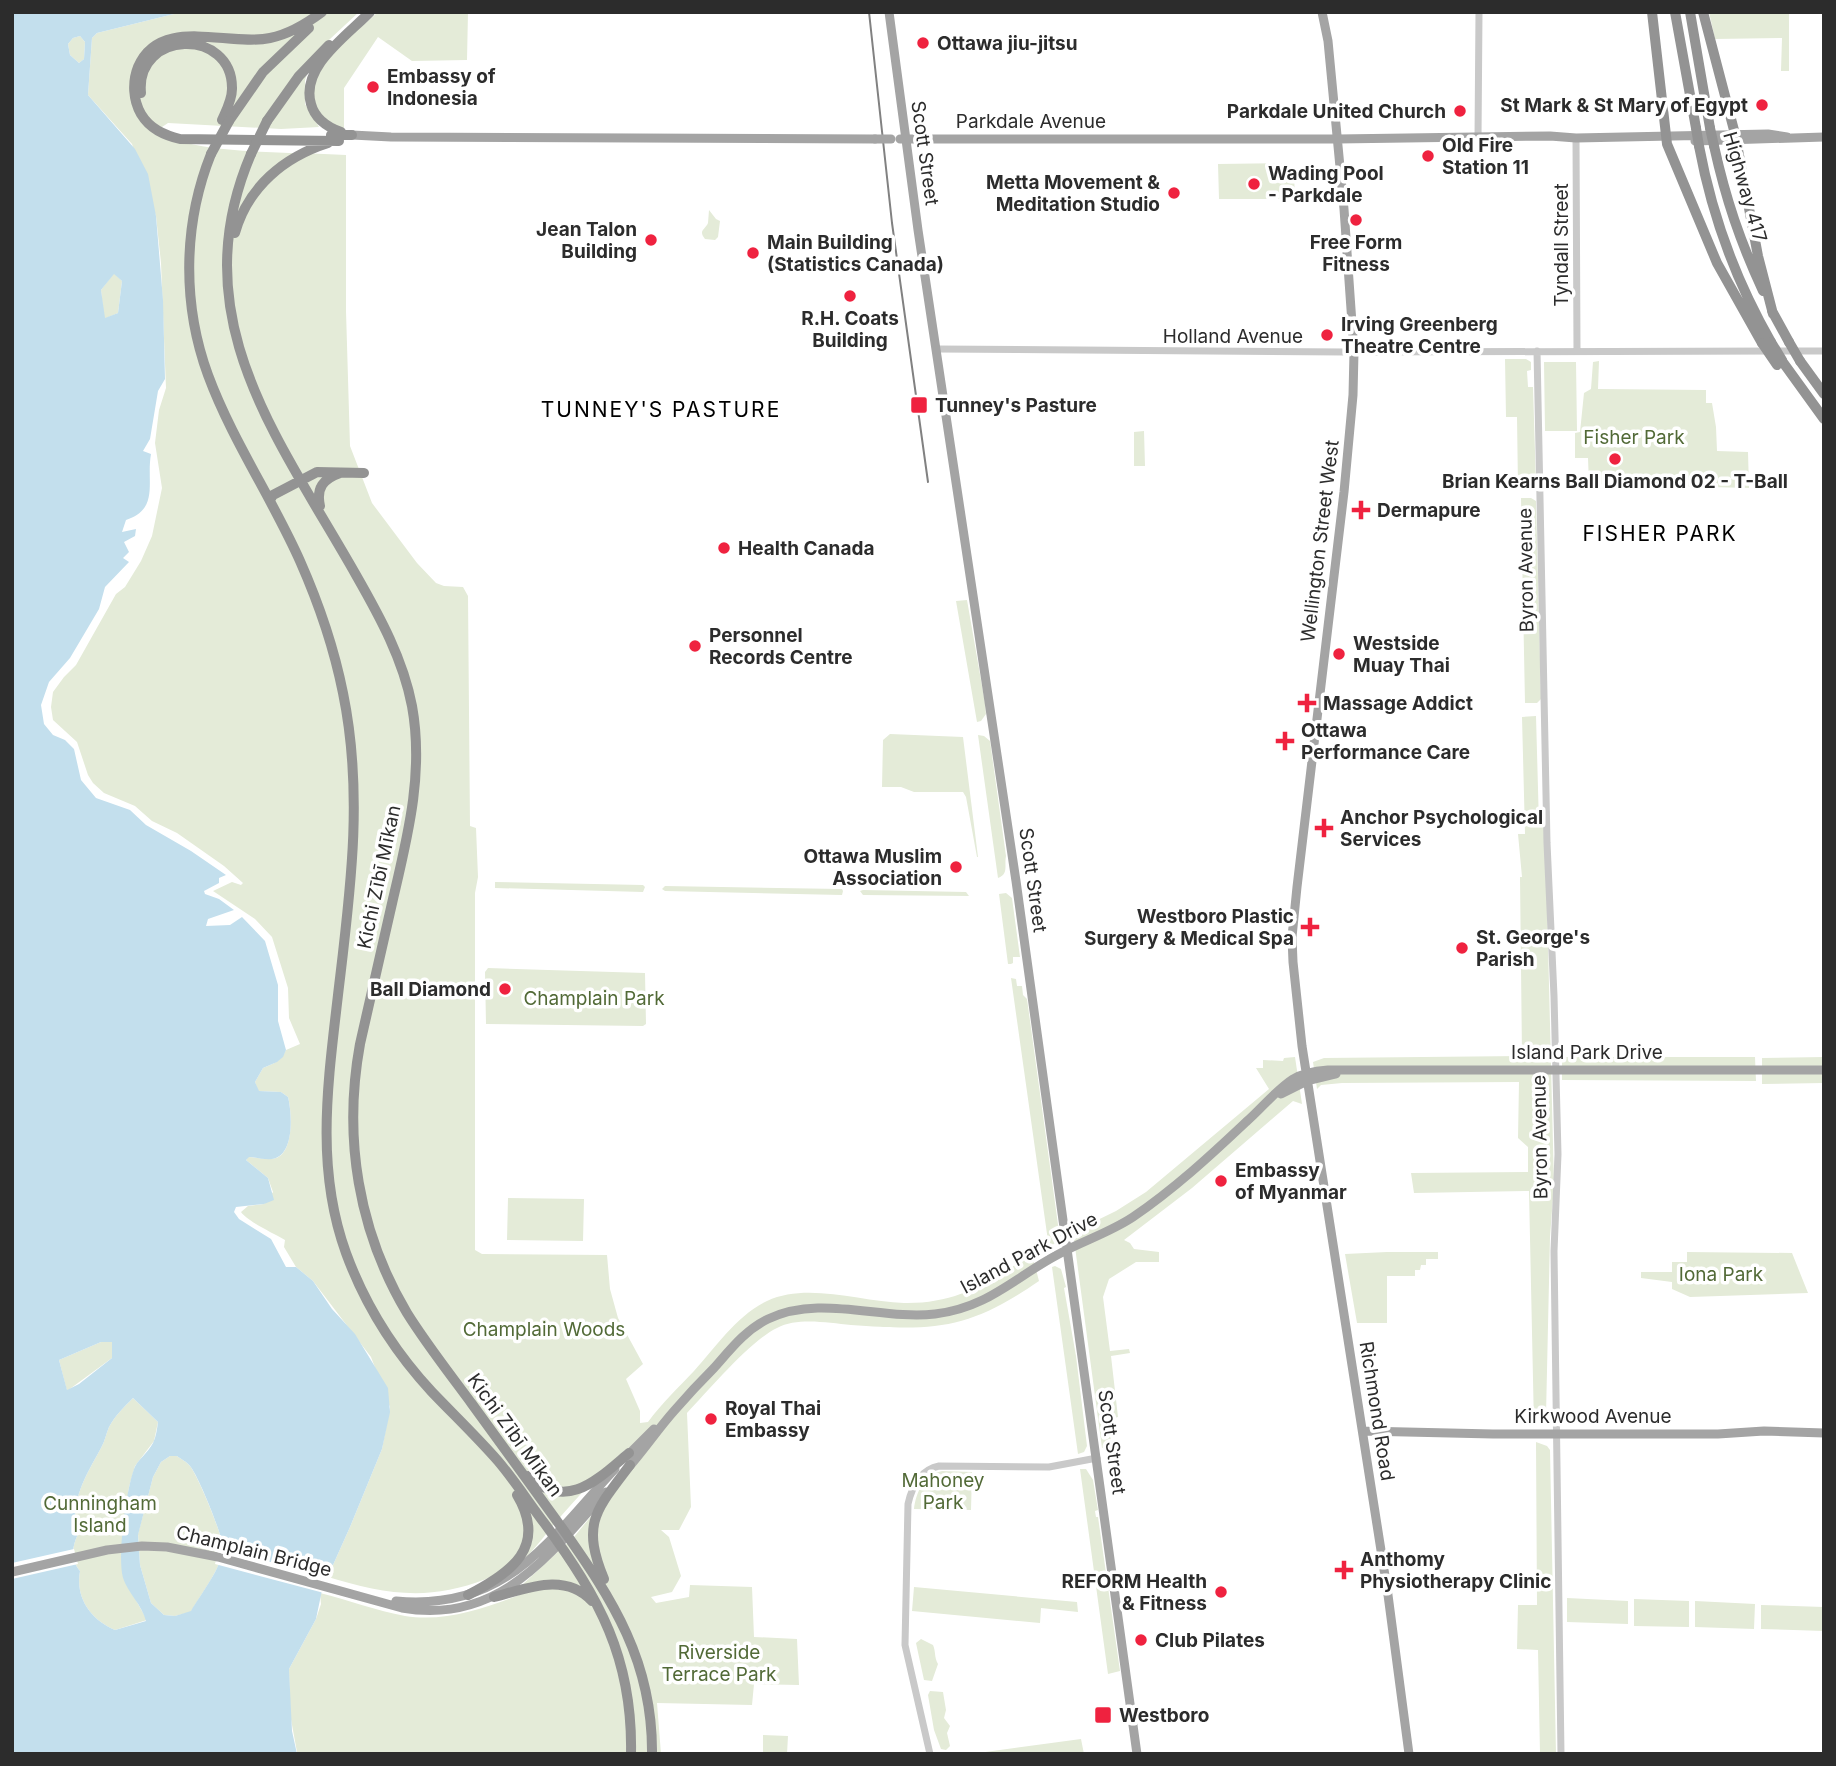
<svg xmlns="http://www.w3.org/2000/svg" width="1836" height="1766" viewBox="0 0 1836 1766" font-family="Inter,sans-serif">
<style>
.green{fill:#e4ebd8}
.water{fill:#c3dfed;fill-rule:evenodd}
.pier{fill:#fff}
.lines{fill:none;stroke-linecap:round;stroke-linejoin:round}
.minor{stroke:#c9c9c9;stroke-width:7}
.major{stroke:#a4a4a4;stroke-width:9}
.highway{stroke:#939393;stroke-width:10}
.tram{stroke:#818181;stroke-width:2}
.major-bridge{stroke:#a4a4a4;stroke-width:9}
.highway-bridge{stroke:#939393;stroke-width:10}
.poi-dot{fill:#ef223f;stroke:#fff;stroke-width:2.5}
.labels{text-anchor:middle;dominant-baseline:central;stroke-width:7;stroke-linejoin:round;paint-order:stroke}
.poi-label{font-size:19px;font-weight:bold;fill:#2c2c2c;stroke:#fff;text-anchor:start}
.street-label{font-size:19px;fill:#2c2c2c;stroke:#fff}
.park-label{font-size:19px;fill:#526a37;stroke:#fff}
.neighbourhood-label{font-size:21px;letter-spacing:2px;fill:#000;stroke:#fff}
</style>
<rect width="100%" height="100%" fill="#fff"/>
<!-- green -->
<path class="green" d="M182 12H359L315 53 305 80V104L319 127 281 129 168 123 153 133C210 156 285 151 346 155V311L350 446 372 503 417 563 436 583 444 586 463 587 468 596 470 826 476 828 478 877 475 893V1250L482 1254 607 1255 610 1289 618 1318 643 1364 626 1379 640 1411V1423L648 1422C662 1403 678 1388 694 1371 716 1347 737 1315 767 1301 808 1282 861 1302 904 1303 956 1304 989 1283 1030 1255L1033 1258 1039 1281C968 1330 935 1331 851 1325 828 1323 798 1317 777 1328 750 1341 709 1390 687 1413L691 1507 679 1530H661L669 1537 681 1576 672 1592 651 1597 656 1603 689 1597 690 1585 752 1587 754 1637 797 1639 799 1685 754 1684 752 1705 657 1703 661 1754 297 1752 290 1714 289 1669 316 1619 321 1604 320 1593C348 1600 377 1611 405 1616 450 1623 492 1605 533 1590L522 1585 574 1537 592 1515 601 1511 638 1462 625 1450C599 1473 578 1497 555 1523 545 1535 535 1549 524 1559 514 1568 498 1574 486 1579 427 1602 384 1594 325 1576L333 1565 350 1527 382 1449 390 1407 371 1357 313 1281 296 1267 284 1247 285 1240C273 1233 247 1221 241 1212L248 1206 264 1204 273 1192 268 1178 246 1160 248 1157C257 1157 268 1161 276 1158 294 1152 292 1112 288 1097L281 1092 258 1091 255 1082 263 1068C273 1064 281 1061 286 1050L300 1044 289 1018 288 988 272 937 255 919 213 891 232 882 241 885 243 883 224 866 177 833 152 821 135 806 104 793 93 783 88 775 77 742 53 720 51 707 53 692 64 677 76 665 116 594 125 587 141 561 152 536 162 488 155 443 159 410 166 388 161 263 156 216 132 144 88 95 92 38 97 33Z
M378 12H468L467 60 412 61 378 37 344 88V129C334 126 329 122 322 115 287 83 357 32 378 12Z
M1709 12H1789V71H1781L1782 38 1715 39Z
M80 36 85 42 84 59 79 63 70 55 68 44 73 38Z
M1281 163 1294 172 1295 199H1219L1218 164Z
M709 210 716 219 720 221 718 237 715 240 705 239C698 230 705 230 708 223Z
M114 273 122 281 118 313 104 319 101 290Z
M1505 359H1526L1531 362V370L1527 371 1528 387H1533L1536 484 1530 488H1518L1517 417H1506Z
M1599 361 1598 389 1706 390V403H1712L1716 427 1717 451 1748 452 1749 488 1589 484 1588 458H1575V433L1580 432 1584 393 1591 389 1593 362Z
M1544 362H1576L1577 431H1545Z
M1144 431 1145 466H1134V432Z
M1521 498H1531L1536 501 1541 699 1537 703H1525Z
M967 600 985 703 986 714 981 721 977 722 956 601Z
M1536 716 1539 825H1545L1554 1184 1550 1237 1546 1415 1540 1424 1534 1426 1529 1191 1414 1193 1411 1173 1528 1172V1147L1518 1138 1519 1082 1342 1083 1321 1085 1317 1089 1313 1062 1324 1058 1522 1056 1520 877H1522L1518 834H1525L1522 717Z
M890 734 963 737 978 857H977L966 797 963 792H914L901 787H882L883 740Z
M978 735 984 736 990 741 1006 856C1004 865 1009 874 998 878Z
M495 882 643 885 645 887 643 892 495 888Z
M665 886 842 889 843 891 842 895 665 891 662 889Z
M863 890 966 892 969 896 863 895 860 891Z
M1006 893 1012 898 1020 957H1013V963L1011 964H1008L999 894Z
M488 968 645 973 646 1024 643 1026 486 1024 485 972Z
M1011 978 1016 979 1017 986H1022L1023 995 1027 999 1060 1239 1049 1248Z
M1295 1057 1302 1104 1293 1101 1192 1188 1124 1240 1130 1243 1134 1249 1159 1252V1262H1136L1109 1279 1103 1297 1110 1351 1129 1349 1130 1353 1111 1356 1118 1417 1108 1420 1112 1449 1102 1448 1073 1232 1116 1211 1146 1192 1269 1089 1256 1068H1263V1060L1283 1061 1284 1058Z
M1562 1057H1755L1756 1081 1562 1080Z
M1824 1057V1083L1762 1084V1058Z
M508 1198 584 1199 583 1241 507 1240Z
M1387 1252H1438V1259H1426V1265H1421L1420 1270H1415V1276H1387V1323H1357L1345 1254Z
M1687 1252 1792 1253 1808 1293 1690 1297 1672 1289V1282L1641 1278V1272H1672V1262H1687Z
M1055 1266 1061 1269 1066 1287 1064 1288 1076 1356 1087 1446 1084 1452 1078 1454 1052 1267Z
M101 1342H112V1358L67 1391 59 1360Z
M133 1398 158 1422 154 1441 135 1466 129 1487 122 1538 123 1577 147 1620 115 1630C91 1620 75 1598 80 1571 70 1559 72 1547 78 1534 68 1503 87 1474 101 1448 105 1441 106 1434 109 1427 115 1416 124 1407 133 1398Z
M1536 1442 1547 1446 1550 1450 1556 1754H1540L1538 1650 1517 1649 1518 1605H1537Z
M170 1456H177C181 1459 187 1462 190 1466 198 1476 223 1536 223 1548 223 1566 200 1595 191 1612L175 1616 164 1615 151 1603 140 1565 138 1534 153 1477 161 1462Z
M1080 1469H1086L1093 1480 1098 1510 1095 1511 1096 1517H1098L1120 1671 1108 1674Z
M942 1471 972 1472 971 1510 914 1509C916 1492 924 1475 942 1471Z
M914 1587 1077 1602 1078 1612 1041 1608 1040 1623 912 1611Z
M1567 1598 1628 1601V1624L1567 1622Z
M1634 1599 1689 1601V1627L1634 1626Z
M1695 1601 1755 1604 1754 1629 1695 1627Z
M1761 1605 1824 1607V1631L1761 1629Z
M921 1639 933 1645C936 1652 934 1657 938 1664L932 1681 924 1680 916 1643Z
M930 1691 943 1692 946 1710 944 1718 950 1726 947 1733 950 1746 946 1750 941 1749 934 1730 928 1695Z
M763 1735 788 1736 787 1754H763Z
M1081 1739 1084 1754H971Z"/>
<!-- water -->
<path class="water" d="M12 12H182L97 33 92 38 88 95 135 149 148 174 156 216 163 300 165 379 158 391 150 439 143 451 151 454C146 481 160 509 126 520L122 532 136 529 135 536 124 542 129 552 123 558 129 562 105 587 99 609 70 658 49 682 41 705 44 724 53 735 65 740 74 749 81 780 96 798 130 810 146 825 191 851 226 875 219 878V883L204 891 205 894 219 899 234 910 208 919 206 926 230 925 242 917 265 941 278 985V1021L286 1050 283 1057 277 1062 263 1068 255 1082 259 1091 281 1092 288 1097C292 1113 295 1156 272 1159 264 1160 256 1157 249 1157L246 1160 268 1178 274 1200 264 1204 236 1207 234 1212 239 1219 271 1239 286 1267H296L313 1281 332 1309 355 1334 388 1388 390 1412 382 1449 350 1527 333 1565 325 1576 316 1619 289 1669 292 1731 297 1754H12ZM80 36 85 42 84 59 79 63 70 55 68 44 73 38ZM114 274 122 281 118 313 105 318 101 290ZM101 1342H112V1358L79 1384 67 1390 59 1360ZM133 1398 158 1422C157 1429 156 1437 153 1443 148 1453 137 1460 134 1469 126 1491 117 1556 123 1578 128 1593 142 1605 146 1621L115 1630C91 1620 75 1598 80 1571 70 1559 72 1547 78 1534 68 1503 87 1474 101 1448 105 1441 106 1434 109 1427 115 1416 124 1407 133 1398ZM170 1456H177C181 1459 187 1462 190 1466 198 1475 223 1536 223 1548 223 1566 200 1595 191 1611L175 1616 164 1615 151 1603 140 1565 138 1535 153 1477 161 1462Z"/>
<!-- pier -->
<path class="pier" d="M219 1548 329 1578 324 1593 215 1564Z
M74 1549 78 1564 12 1579V1563Z"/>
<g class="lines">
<!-- minor -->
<path class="minor" d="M1478 138 1479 12
M1576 138 1577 351
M937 349 1345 352 1824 351
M1537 351 1547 843 1554 996 1558 1154 1554 1251 1561 1754
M930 1754 905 1645 908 1504C912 1486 920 1470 939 1466L1049 1467 1097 1458"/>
<!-- major -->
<path class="major" d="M889 12 918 230 1016 881 1137 1754
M1322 12 1328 41 1344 209 1354 352 1353 395 1344 492 1297 887 1292 937 1293 962 1302 1046 1388 1595 1409 1754
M352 135 391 137 875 139
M900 139H1338L1550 136 1576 138 1768 134 1787 137
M1695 141 1824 137
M1281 1094 1307 1081 1336 1074
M1363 1431 1493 1434H1718L1764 1431 1824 1433
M627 1456 654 1429
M628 1468C644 1450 658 1429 674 1411 687 1396 700 1382 714 1368 730 1350 745 1330 768 1319 820 1294 880 1320 935 1314 987 1308 1014 1278 1057 1255 1082 1241 1109 1233 1133 1217 1173 1190 1210 1156 1246 1122 1261 1109 1276 1090 1293 1079 1303 1073 1316 1071 1328 1070H1824
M12 1572 107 1550 142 1546 167 1547 218 1557 402 1608C499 1625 549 1555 606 1492
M396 1601C507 1611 547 1542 615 1469"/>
<!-- highway -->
<path class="highway" d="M322 12C306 24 290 34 270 38 228 47 160 15 138 67 132 82 133 100 141 114 150 129 164 135 180 139L339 141
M1652 12 1667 144 1717 263 1762 343
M1675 12 1696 128
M1690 12 1710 128
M1703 12 1735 134 1758 256 1773 314
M141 93C135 30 233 27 232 89 232 100 226 111 222 120
M229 121 263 72 309 28
M267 121 299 76 329 45
M341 132C327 127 315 119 311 104 300 67 348 35 370 12
M331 135H352
M1699 146C1712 216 1736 281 1771 342
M1714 146C1726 200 1740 241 1763 291
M211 154C183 224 182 304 208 375 232 440 272 498 300 561 319 604 334 648 343 693 364 795 350 894 338 995 328 1082 315 1168 346 1253 365 1305 394 1351 432 1392 454 1415 477 1437 498 1461 515 1481 529 1503 545 1524 599 1598 633 1658 631 1754
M251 154C181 318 279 439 356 575 380 617 403 659 412 706 424 772 408 835 393 899 382 947 371 996 360 1044 343 1137 358 1231 407 1313 427 1345 450 1374 472 1404 502 1445 532 1486 562 1528 613 1600 653 1662 652 1754
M235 233C248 187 284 157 328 143
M1772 311 1789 342
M1782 361 1824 419
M1800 361 1824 394
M270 500 273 495 317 472 364 473
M320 506C316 488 323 479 340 473
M528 1476C567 1512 598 1479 629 1453
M604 1579C581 1523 596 1510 630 1465
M468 1595C511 1573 548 1547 517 1495
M494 1597C528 1588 565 1572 592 1601"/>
<!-- tram -->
<path class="tram" d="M869 12 892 223 928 482"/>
<!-- major-bridge -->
<path class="major-bridge" d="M875 139H891"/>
<!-- highway-bridge -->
<path class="highway-bridge" d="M1696 128 1699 146
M1710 128 1714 146
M211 154 229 121
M251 154 267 121
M1771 342 1782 360
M1789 342 1800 361
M1762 343 1777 365"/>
</g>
<!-- markers -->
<g class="poi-dot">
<circle cx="923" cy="43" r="7"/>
<circle cx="373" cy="87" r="7"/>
<circle cx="1762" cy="105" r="7"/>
<circle cx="1460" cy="111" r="7"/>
<circle cx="1428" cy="156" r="7"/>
<circle cx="1254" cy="184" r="7"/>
<circle cx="1174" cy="193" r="7"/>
<circle cx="1356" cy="220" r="7"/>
<circle cx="651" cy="240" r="7"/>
<circle cx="753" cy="253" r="7"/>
<circle cx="850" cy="296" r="7"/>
<circle cx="1327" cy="335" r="7"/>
<rect x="910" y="396" width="18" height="18" rx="3.5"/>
<circle cx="1615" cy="459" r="7"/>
<path d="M1357.5 499.5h7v7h7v7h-7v7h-7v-7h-7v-7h7z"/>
<circle cx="724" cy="548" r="7"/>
<circle cx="695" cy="646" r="7"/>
<circle cx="1339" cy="654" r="7"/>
<path d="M1303.5 692.5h7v7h7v7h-7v7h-7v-7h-7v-7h7z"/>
<path d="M1281.5 730.5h7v7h7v7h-7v7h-7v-7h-7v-7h7z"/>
<path d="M1320.5 817.5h7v7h7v7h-7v7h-7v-7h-7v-7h7z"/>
<circle cx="956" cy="867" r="7"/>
<path d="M1306.5 916.5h7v7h7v7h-7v7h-7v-7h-7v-7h7z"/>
<circle cx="1462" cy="948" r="7"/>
<circle cx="505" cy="989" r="7"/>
<circle cx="1221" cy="1181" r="7"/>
<circle cx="711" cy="1419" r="7"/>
<path d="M1340.5 1559.5h7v7h7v7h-7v7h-7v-7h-7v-7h7z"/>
<circle cx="1221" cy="1592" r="7"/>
<circle cx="1141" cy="1640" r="7"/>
<rect x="1094" y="1706" width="18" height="18" rx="3.5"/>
</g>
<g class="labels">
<!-- poi labels -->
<g class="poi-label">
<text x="937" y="43">Ottawa jiu-jitsu</text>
<text x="387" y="76">Embassy of<tspan x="387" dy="22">Indonesia</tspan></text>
<text x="1748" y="105" text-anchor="end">St Mark &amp; St Mary of Egypt</text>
<text x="1446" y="111" text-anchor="end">Parkdale United Church</text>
<text x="1442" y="145">Old Fire<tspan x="1442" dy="22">Station 11</tspan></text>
<text x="1268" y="173">Wading Pool<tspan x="1268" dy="22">- Parkdale</tspan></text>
<text x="1160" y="182" text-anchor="end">Metta Movement &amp;<tspan x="1160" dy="22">Meditation Studio</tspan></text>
<text x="637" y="229" text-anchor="end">Jean Talon<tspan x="637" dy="22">Building</tspan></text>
<text x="767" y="242">Main Building<tspan x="767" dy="22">(Statistics Canada)</tspan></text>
<text x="1356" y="242" text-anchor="middle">Free Form<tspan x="1356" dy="22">Fitness</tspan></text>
<text x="850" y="318" text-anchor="middle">R.H. Coats<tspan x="850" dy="22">Building</tspan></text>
<text x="1341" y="324">Irving Greenberg<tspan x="1341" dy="22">Theatre Centre</tspan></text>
<text x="935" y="405">Tunney's Pasture</text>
<text x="1615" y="481" text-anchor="middle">Brian Kearns Ball Diamond 02 - T-Ball</text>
<text x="1377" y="510">Dermapure</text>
<text x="738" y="548">Health Canada</text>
<text x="709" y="635">Personnel<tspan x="709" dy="22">Records Centre</tspan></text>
<text x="1353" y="643">Westside<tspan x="1353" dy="22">Muay Thai</tspan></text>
<text x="1323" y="703">Massage Addict</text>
<text x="1301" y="730">Ottawa<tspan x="1301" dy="22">Performance Care</tspan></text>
<text x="1340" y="817">Anchor Psychological<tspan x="1340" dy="22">Services</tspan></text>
<text x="942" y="856" text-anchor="end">Ottawa Muslim<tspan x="942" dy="22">Association</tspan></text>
<text x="1294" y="916" text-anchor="end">Westboro Plastic<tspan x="1294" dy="22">Surgery &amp; Medical Spa</tspan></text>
<text x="1476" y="937">St. George's<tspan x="1476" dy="22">Parish</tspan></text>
<text x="491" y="989" text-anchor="end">Ball Diamond</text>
<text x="1235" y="1170">Embassy<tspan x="1235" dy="22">of Myanmar</tspan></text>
<text x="725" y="1408">Royal Thai<tspan x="725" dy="22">Embassy</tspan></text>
<text x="1360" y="1559">Anthomy<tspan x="1360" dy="22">Physiotherapy Clinic</tspan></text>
<text x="1207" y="1581" text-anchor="end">REFORM Health<tspan x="1207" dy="22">&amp; Fitness</tspan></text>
<text x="1155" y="1640">Club Pilates</text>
<text x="1119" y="1715">Westboro</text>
</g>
<!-- street labels -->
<g class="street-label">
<text x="1031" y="121">Parkdale Avenue</text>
<text transform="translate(925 153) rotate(82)">Scott Street</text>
<text transform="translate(1745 187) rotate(74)">Highway 417</text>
<text transform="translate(1561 245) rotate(-90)">Tyndall Street</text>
<text x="1233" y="336">Holland Avenue</text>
<text transform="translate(1320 541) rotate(-83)">Wellington Street West</text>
<text transform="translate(1526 570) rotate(-91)">Byron Avenue</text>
<text transform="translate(379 877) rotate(-78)">Kichi Zībī Mīkan</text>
<text transform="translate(1033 880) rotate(82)">Scott Street</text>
<text x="1587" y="1052">Island Park Drive</text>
<text transform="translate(1540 1137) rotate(-91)">Byron Avenue</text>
<text transform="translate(1029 1253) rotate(-28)">Island Park Drive</text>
<text transform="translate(1377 1411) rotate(81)">Richmond Road</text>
<text x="1593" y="1416">Kirkwood Avenue</text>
<text transform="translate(515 1435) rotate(54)">Kichi Zībī Mīkan</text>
<text transform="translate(1112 1442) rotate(82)">Scott Street</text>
<text transform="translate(254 1551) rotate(14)">Champlain Bridge</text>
</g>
<!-- park labels -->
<g class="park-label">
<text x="1634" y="437">Fisher Park</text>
<text x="594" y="998">Champlain Park</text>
<text x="1721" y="1274">Iona Park</text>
<text x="544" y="1329">Champlain Woods</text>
<text x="943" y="1480">Mahoney<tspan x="943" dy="22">Park</tspan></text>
<text x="100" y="1503">Cunningham<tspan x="100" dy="22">Island</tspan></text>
<text x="719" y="1652">Riverside<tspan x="719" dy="22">Terrace Park</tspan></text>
</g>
<!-- neighbourhood labels -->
<g class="neighbourhood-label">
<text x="661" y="409">TUNNEY'S PASTURE</text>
<text x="1660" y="533">FISHER PARK</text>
</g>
</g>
<!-- border -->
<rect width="1836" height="1766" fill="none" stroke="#2c2c2c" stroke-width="28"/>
</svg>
